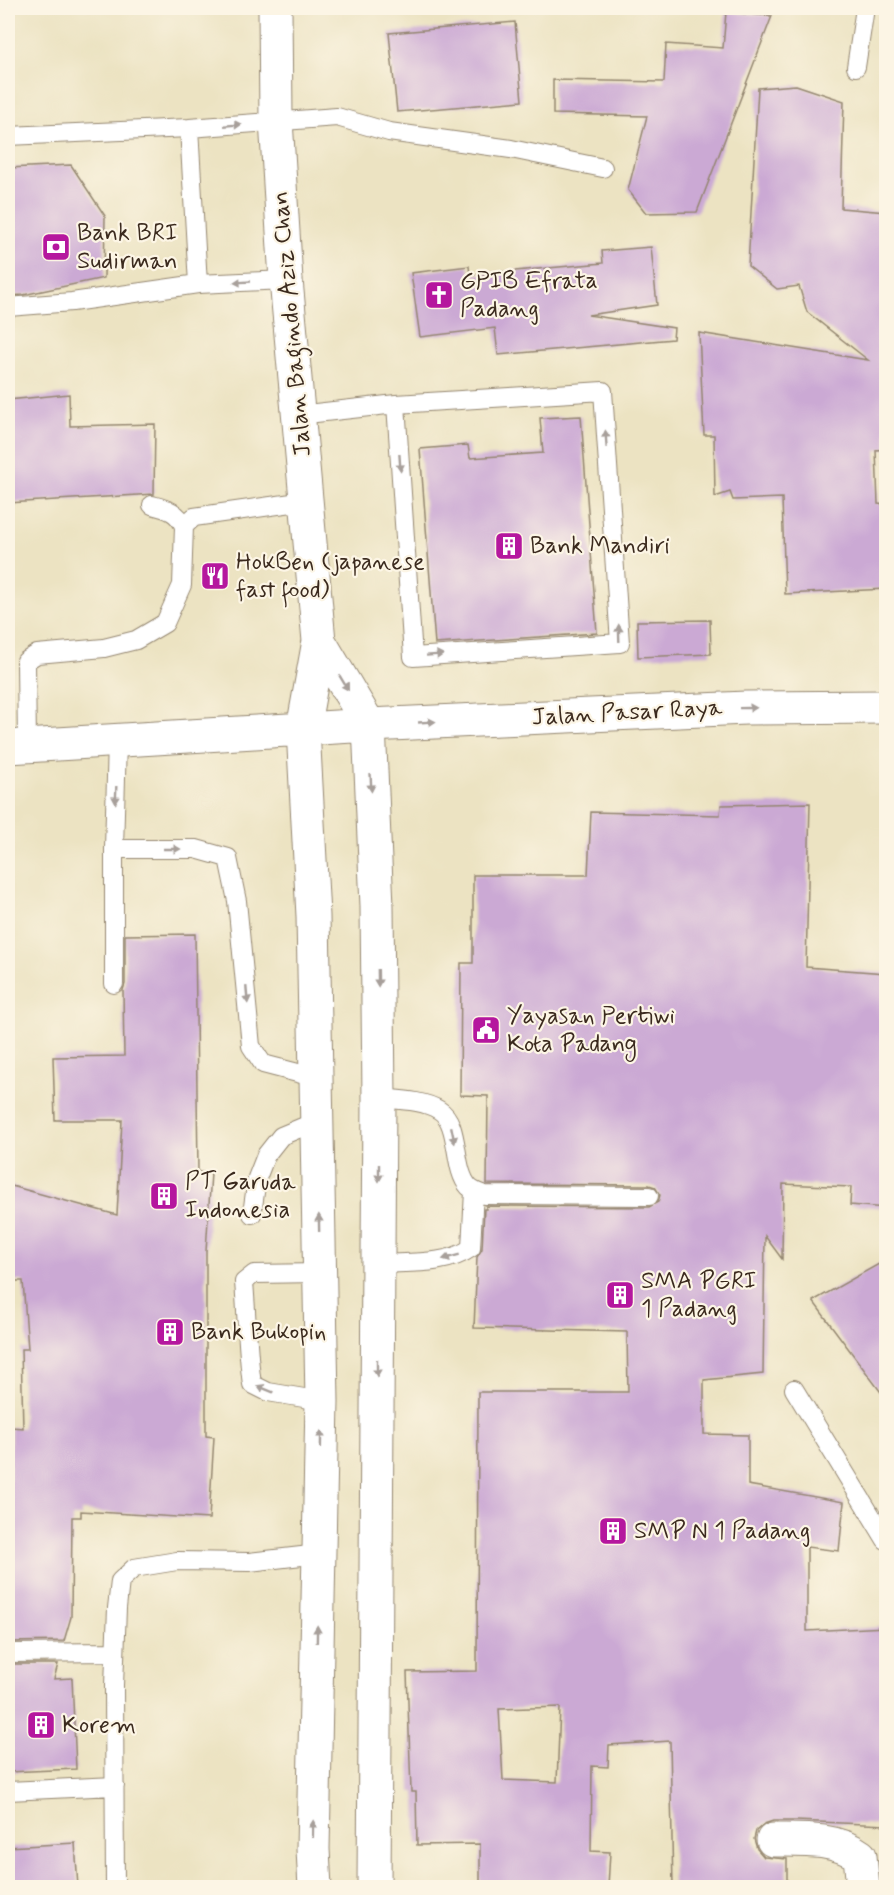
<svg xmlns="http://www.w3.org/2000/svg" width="894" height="1895" viewBox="0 0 894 1895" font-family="Mynerve,sans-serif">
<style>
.building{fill:#cba9d4;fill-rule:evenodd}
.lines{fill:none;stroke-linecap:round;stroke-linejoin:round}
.lane-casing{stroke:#948670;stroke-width:20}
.street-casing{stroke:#948670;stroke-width:35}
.secondary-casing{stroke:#948670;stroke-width:35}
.primary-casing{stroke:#948670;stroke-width:35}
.lane{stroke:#fff;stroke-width:18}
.street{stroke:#fff;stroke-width:33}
.secondary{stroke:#fff;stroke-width:33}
.primary{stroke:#fff;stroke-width:33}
.oneway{fill:#a79f9a}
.labels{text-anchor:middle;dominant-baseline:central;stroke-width:4.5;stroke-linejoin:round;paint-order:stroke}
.poi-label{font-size:24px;fill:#3b2a1e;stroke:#fcf5e5;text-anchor:start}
.street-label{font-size:24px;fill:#3b2a1e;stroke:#fcf5e5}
</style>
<rect width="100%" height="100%" fill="#fcf5e5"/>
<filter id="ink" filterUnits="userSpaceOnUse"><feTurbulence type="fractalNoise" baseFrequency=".0167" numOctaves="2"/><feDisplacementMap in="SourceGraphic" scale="12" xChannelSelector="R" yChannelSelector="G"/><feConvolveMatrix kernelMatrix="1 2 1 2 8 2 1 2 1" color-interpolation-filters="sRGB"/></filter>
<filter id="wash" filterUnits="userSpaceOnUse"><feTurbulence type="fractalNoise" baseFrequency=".008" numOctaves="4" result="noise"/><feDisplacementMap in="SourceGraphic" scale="24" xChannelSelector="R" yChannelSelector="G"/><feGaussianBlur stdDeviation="1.35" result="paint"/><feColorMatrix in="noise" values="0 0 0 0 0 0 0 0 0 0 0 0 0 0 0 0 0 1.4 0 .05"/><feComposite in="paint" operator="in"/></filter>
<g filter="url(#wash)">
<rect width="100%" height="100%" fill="#ece3c2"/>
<g id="blocks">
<!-- building -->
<path class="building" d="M726 12 772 16 697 212 646 213 628 190 647 116 553 114V80L664 82 666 44 723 48Z
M515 22 522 101 397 112 389 33Z
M796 85 844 101 841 208 886 212V449L876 450 878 504 886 505V589L785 594 782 498 733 500 730 492 715 497 714 435H704L699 333 868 360 807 312 799 286 777 289 748 266 758 88Z
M71 165 105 216 104 278 23 295 8 296V168Z
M651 247 657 305 588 315 674 328 673 339 498 355 495 328 420 337 411 273 469 266 470 275 603 263 602 251Z
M69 394 70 426 155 424 154 494 8 503V400Z
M581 416 597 633 435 644 420 449 468 445 470 458 543 453 540 418Z
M710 620 711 654 638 657 637 621Z
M810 803 806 967 886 973V1208L850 1205 851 1187 783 1184 782 1259 765 1236 763 1374 704 1380V1434L748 1435V1485L844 1502 839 1551 807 1547V1631L886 1627V1825L796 1821H773L764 1824 756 1831 754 1839 757 1849 764 1857 787 1859V1887H673L670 1741 609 1745 608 1767 592 1766 591 1851 610 1852 608 1887H480V1844L417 1845 416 1792H411L407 1672 477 1671 478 1392H628L627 1332 474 1328 477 1257 482 1249 484 1209H486V1206L649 1207 658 1202 660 1195 655 1187 649 1185 487 1184 488 1096 460 1095 461 963H473V875H588L591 812 720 815 721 805ZM560 1707 557 1782 503 1780 499 1709Z
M195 934 198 1172 211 1173 206 1251V1436L214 1437 209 1519 81 1511V1517H72L71 1617 64 1641 8 1642V1550L11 1427 23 1428 21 1349H28L23 1281H8V1185L117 1215 122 1120H55L53 1057 124 1056 123 990 125 984V935Z
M886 1260V1399L813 1301Z
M8 1664H58L54 1679 72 1678 76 1769 8 1772Z
M75 1843 78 1887H8V1847Z"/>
</g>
</g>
<g filter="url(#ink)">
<use href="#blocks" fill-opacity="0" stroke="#948670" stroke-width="1.5"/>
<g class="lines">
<!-- lane casing -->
<g class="lane-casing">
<path id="lane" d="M856 67 865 8
M189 128 198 284
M8 136 189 128 337 117 389 132 511 149 603 168
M8 307 72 302 198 284 286 280
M298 415 396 404 603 391 620 643 413 657 396 404
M152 505C167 509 177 511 184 526
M27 746 26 661 37 654 104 648 136 640 165 623 182 585 184 526 194 517 306 501
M114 849H196L228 858 237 901 251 1046 263 1064 317 1078
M114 984V849L117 741
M379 1098C398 1100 423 1100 439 1110 461 1123 452 1169 469 1187 473 1191 479 1193 485 1195L649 1196
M252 1214 257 1178 266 1155 281 1136 317 1121
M378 1264C408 1262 446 1266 471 1248L474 1191
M320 1273 254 1274 244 1282C247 1316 247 1350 252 1384L268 1392 322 1401
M794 1389 886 1540
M8 1653 115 1652
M8 1791 115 1786
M115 1888 114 1685 117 1608 120 1581 134 1568 177 1561 249 1562 319 1554"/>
</g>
<!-- street casing -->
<g class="street-casing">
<path id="street" d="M773 1840C803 1840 836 1838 860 1856L863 1888"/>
</g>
<!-- secondary casing -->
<g class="secondary-casing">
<path id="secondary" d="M369 725 746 708 886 707"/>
</g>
<!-- primary casing -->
<g class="primary-casing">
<path id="primary" d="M275 8 276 120 286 280 319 641 303 729 313 916 322 1401 313 1849 315 1888
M319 641 369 725 377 906 379 1098 374 1888
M8 747 369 725"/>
</g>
<!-- lane -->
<use href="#lane" class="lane"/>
<!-- street -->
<use href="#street" class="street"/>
<!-- secondary -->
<use href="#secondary" class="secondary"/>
<!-- primary -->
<use href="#primary" class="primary"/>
</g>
<!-- one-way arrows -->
<defs><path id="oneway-solid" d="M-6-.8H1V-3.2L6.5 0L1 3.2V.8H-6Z" transform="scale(1.5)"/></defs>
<g class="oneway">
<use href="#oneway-solid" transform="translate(233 125) rotate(-5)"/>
<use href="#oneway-solid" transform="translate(242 282) rotate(177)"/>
<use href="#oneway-solid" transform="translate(606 439) rotate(-94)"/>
<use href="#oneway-solid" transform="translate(400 463) rotate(86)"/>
<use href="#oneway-solid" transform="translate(619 633) rotate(-92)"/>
<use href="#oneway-solid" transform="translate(435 655) rotate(-4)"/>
<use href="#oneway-solid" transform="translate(344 683) rotate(59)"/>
<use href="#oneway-solid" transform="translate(748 708) rotate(-1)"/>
<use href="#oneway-solid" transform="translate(427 722) rotate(-3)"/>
<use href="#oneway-solid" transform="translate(371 783) rotate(87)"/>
<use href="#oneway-solid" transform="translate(116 795) rotate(92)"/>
<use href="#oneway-solid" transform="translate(172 849)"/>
<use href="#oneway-solid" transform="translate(378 978) rotate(89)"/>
<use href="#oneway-solid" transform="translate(247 995) rotate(85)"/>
<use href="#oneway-solid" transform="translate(453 1135) rotate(78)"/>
<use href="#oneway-solid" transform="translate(379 1173) rotate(90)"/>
<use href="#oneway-solid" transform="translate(319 1223) rotate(-91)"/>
<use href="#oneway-solid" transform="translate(451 1257) rotate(165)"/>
<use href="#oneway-solid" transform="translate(377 1368) rotate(90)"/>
<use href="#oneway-solid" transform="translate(265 1389) rotate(-158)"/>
<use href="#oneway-solid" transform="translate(321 1439) rotate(-89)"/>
<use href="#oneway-solid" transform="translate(317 1634) rotate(-89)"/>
<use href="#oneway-solid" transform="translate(313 1829) rotate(-89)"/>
</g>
</g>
<!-- icons -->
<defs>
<g id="bank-square" transform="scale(1.5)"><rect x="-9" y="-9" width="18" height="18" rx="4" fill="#b5179e" stroke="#fcf5e5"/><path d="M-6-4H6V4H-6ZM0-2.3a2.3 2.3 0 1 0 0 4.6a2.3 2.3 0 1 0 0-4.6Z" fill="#fff"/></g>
<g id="church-square" transform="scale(1.5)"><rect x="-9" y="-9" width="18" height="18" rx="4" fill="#b5179e" stroke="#fcf5e5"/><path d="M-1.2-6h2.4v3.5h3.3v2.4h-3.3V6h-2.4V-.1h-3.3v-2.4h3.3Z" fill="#fff"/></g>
<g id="building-square" transform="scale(1.5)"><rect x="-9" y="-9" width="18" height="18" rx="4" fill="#b5179e" stroke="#fcf5e5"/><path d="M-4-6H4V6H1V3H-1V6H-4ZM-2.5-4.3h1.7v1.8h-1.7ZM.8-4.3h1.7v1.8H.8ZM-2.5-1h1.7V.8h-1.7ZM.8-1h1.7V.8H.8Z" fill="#fff"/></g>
<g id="restaurant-square" transform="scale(1.5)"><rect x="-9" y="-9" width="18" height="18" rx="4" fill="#b5179e" stroke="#fcf5e5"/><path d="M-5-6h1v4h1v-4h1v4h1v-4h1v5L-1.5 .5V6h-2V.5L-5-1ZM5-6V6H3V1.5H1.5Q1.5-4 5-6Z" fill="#fff"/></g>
<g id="civic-square" transform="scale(1.5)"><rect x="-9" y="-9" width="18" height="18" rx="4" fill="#b5179e" stroke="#fcf5e5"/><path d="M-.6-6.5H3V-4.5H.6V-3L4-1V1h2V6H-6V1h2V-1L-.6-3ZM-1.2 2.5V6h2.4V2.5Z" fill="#fff"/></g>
</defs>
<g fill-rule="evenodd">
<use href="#bank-square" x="56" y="247"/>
<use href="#church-square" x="439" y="295"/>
<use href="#building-square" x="509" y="546"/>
<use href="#restaurant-square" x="215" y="576"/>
<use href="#civic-square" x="486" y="1030"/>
<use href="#building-square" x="164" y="1196"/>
<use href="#building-square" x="620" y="1295"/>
<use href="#building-square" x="170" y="1332"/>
<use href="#building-square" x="613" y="1531"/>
<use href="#building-square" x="41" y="1725"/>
</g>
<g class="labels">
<!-- poi labels -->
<g class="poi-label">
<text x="77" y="233">Bank BRI<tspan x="77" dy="28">Sudirman</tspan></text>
<text x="460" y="281">GPIB Efrata<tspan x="460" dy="28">Padang</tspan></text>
<text x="530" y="546">Bank Mandiri</text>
<text x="236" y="562">HokBen (japanese<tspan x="236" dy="28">fast food)</tspan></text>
<text x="507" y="1016">Yayasan Pertiwi<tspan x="507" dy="28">Kota Padang</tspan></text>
<text x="185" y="1182">PT Garuda<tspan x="185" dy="28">Indonesia</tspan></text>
<text x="641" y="1281">SMA PGRI<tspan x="641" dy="28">1 Padang</tspan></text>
<text x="191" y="1332">Bank Bukopin</text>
<text x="634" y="1531">SMP N 1 Padang</text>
<text x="62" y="1725">Korem</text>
</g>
<!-- street labels -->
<g class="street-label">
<text transform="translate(292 324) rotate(-95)">Jalan Bagindo Aziz Chan</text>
<text transform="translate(627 713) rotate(-3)">Jalan Pasar Raya</text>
</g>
</g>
<!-- margin -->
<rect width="894" height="1895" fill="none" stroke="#fcf5e5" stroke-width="30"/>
</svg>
